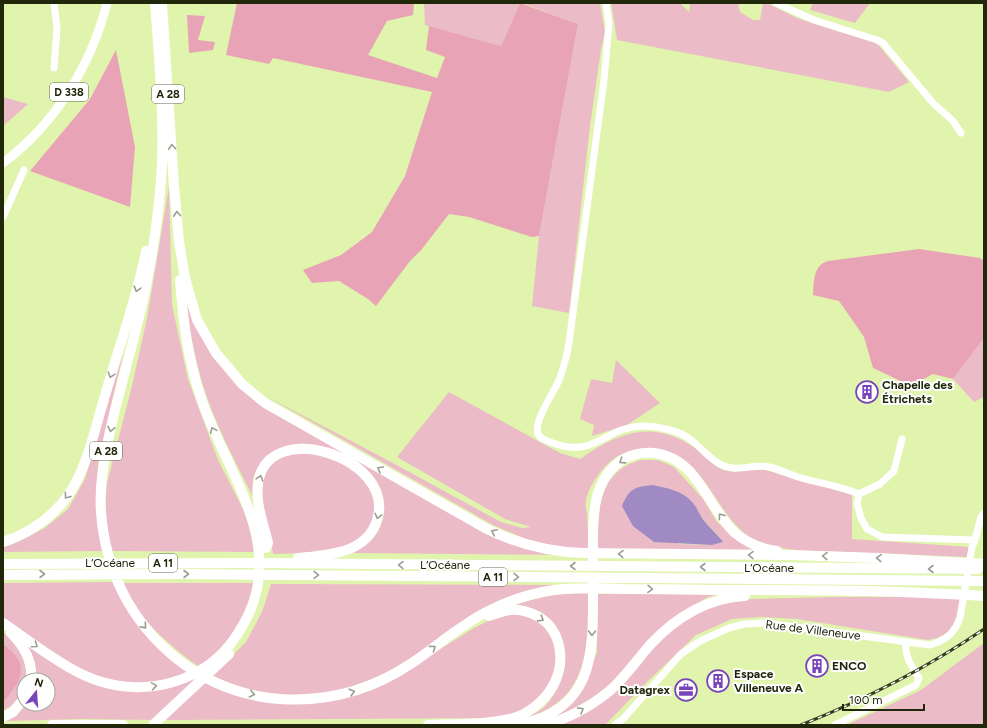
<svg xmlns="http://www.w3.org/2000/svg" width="987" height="728" viewBox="0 0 987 728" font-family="Figtree,sans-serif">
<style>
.green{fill:#ebbbc8;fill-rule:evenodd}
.forest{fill:#e9a3b6}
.water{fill:#9f8ac3}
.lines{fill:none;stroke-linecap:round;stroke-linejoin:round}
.minor{stroke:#fff;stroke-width:7}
.major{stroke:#fff;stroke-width:9}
.highway{stroke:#fff;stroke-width:10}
.rail-casing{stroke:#353d1c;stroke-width:3}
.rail{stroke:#fff;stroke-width:1.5;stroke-dasharray:4.5;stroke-linecap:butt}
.oneway{stroke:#9b9e91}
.labels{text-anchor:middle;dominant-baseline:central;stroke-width:4;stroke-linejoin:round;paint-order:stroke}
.shield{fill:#fff;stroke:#636854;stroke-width:1}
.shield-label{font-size:11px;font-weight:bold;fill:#20270a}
.poi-label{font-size:12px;font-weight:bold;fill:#20270a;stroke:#fff;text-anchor:start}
.street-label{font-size:12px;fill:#20270a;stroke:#fff}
</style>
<rect width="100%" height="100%" fill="#e0f4ad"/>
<!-- green -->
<path class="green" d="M424 3H520L501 46 425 25Z
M522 3H600L605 32 601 49 590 126 569 313 532 306 539 236 578 24Z
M611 3H680L689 12 690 3H738L740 12 753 20H760L763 3H767L797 18 840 32 876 42 909 82 889 92 617 40Z
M813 3H870L855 23 810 10Z
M3 97 28 104 3 126Z
M169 187 172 305 188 379 218 460 243 509 256 542 257 552 110 551 105 512 107 483 132 386 147 318Z
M185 301C201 338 215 363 245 391L479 530 563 555 353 553C362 547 372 540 378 531 391 509 383 480 362 466 353 461 342 459 333 455 324 452 314 445 305 444 283 442 261 456 254 476 252 482 253 491 253 497 234 459 213 420 201 379 194 353 189 327 185 301Z
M984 338V397L974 402 953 379Z
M125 345 98 463 97 494 103 551 3 552V548L45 528 68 509 85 479Z
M616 360 660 403 627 425 592 436 594 425 580 419 591 379 612 383Z
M449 392 560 453 580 459C619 432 653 419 695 448 705 455 715 469 727 471 739 473 752 468 764 470 772 471 780 475 788 477 809 482 831 488 852 495V539L969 547 967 557C927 555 886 554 846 552 819 551 791 552 765 544 715 529 712 456 657 449 644 447 634 449 622 454 607 460 588 485 586 501 585 504 586 509 587 513 587 525 589 537 589 549H567L526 539 493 525 266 396 391 462 501 522 522 528 531 527 505 519 397 457Z
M310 453C322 456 345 463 355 470 359 473 362 479 365 482 367 485 371 489 372 492 383 517 364 542 340 548 318 554 295 553 273 554 269 527 247 470 282 456 290 453 301 454 310 453Z
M640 460H658L674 467 703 499 717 522 739 541 754 551 597 550C598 521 596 482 626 466 630 463 636 462 640 460ZM692 502 706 523 719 536 722 542 712 545 678 544Z
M114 582 119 594 190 672 178 677 136 685 86 674 3 621V583Z
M121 583H256L252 601 227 644 199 667C169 645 136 617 121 583Z
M271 584 562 585 538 588 442 639 366 686 307 697 251 693 212 676 246 642 262 612Z
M573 593H589C587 649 590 698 527 718 533 714 542 710 547 704 566 682 571 652 556 627 553 621 547 616 541 612 529 606 514 608 502 608L550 595Z
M726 593 708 597 671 619 650 638 610 685 582 707 547 721 564 711 578 696 597 653V594Z
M831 597H960C956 621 955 636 928 640L797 619 760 617 732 619 696 635 648 681 605 725H557L566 722 654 647 676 626 698 612 726 602 749 599Z
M514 614 524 615 542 624 556 644V672L546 691 523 711 499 718 162 720 206 681 303 703 413 666 474 628 494 618Z
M3 632 10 638 21 651 27 672 22 693 12 705 3 711V700L15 688 10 649 3 644Z
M20 639 110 688 196 675 201 678 154 720 81 719 5 721 24 704H48V680H34Z
M984 643V725H847L921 690Z"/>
<!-- forest -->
<path class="forest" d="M237 3H414L413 15 387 21 368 55 437 78 445 57 426 50 429 26 501 46 520 3 578 24 539 236 532 237 469 217 449 214 422 249 410 261 376 306 368 299 339 281 312 283 303 270 341 255 372 232 405 176 432 92 273 58 269 64 226 55Z
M187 15 205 16 198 40 215 42 213 50 189 53Z
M116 50 135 147 130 207 30 171 90 99Z
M919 249 980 258 984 261V338L953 379 933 374 911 386 873 368 864 337 839 301 813 295C814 282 813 265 828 261Z
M3 644C30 663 23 680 4 701Z"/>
<!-- water -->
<path class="water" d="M652 485C666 488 682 490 692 502 698 508 700 517 706 523 712 530 718 535 723 542L712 545 654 542 633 526 622 506C629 489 634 487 652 485Z"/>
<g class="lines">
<!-- minor -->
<path class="minor" d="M54 3 57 28 54 68
M606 3 609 24 604 80 569 343C567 355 564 366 560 378 555 391 533 421 538 434 540 439 545 440 550 442 595 460 604 427 642 426 657 426 679 430 691 440 702 448 709 459 722 465 737 473 753 463 769 467 779 469 788 474 798 477 818 483 840 486 859 494L880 484 894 471 902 439
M776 3 814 20 877 40 883 43 933 103 953 121 961 133
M3 217 24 170
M975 540 981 517 984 513
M615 725 623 719 681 654 700 641 729 628 744 624 765 623 930 645C946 640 954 634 960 618L972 547 975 540 882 537 867 529 861 518 857 504 859 494
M835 725 916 685 919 678C912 667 904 656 906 642"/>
<!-- major -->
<path class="major" d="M3 163C55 124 91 66 107 3"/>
<!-- highway -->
<path class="highway" d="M155 3C159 57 164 110 162 164 160 205 154 246 146 286 136 336 120 385 109 436 104 461 99 486 101 512 105 569 130 621 176 658 245 713 339 712 412 663 429 652 445 638 462 627 489 608 520 595 554 590 576 587 600 588 623 589 651 589 679 589 707 590 800 590 892 590 984 596
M162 3 174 186 179 242 185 278 197 320 216 353 242 384 265 403 485 528C517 544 549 552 584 553L790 555 878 558 984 564
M3 542C28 534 51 518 67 497 88 468 96 423 107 389 120 343 137 298 146 251
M266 548 268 543C264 525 255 503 258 484 266 416 397 457 377 520 367 554 327 555 298 558
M593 560C593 524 589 480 624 459 633 454 644 452 654 453 698 458 707 507 735 533 746 542 762 549 777 551
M3 564 244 563 978 569
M3 575 182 574 984 581
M3 623C25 638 47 655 70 668 111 692 158 694 199 671 218 661 233 643 243 625 289 546 227 474 202 401 188 361 183 321 180 280
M11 633C24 646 33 661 31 680
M3 717 13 712 24 699
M52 725H123
M153 725 229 654
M428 725C453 724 504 725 524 714 534 708 545 699 551 689 567 664 563 627 533 614 526 611 518 609 510 610 503 611 496 614 489 616
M516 725C598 710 593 649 593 582
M546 725C571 717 594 705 614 687 627 674 638 659 650 645 676 617 707 598 745 596"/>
<!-- rail casing -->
<g class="rail-casing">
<path id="rail" d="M801 725C866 699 927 668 984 629"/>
</g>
<!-- rail -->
<use href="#rail" class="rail"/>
</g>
<!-- one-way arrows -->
<defs><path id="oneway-chevron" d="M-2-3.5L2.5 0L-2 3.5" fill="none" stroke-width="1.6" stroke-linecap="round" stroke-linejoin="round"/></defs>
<g class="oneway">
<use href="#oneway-chevron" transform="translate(172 147) rotate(-94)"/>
<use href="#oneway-chevron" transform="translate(177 214) rotate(-95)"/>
<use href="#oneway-chevron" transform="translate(137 289) rotate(106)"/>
<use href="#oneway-chevron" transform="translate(111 375) rotate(107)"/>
<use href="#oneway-chevron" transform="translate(111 429) rotate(102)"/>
<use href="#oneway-chevron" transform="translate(213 430) rotate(-114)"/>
<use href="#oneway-chevron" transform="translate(622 461) rotate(147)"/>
<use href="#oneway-chevron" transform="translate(380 469) rotate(-150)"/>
<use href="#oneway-chevron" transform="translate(260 478) rotate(-73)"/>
<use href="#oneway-chevron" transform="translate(67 496) rotate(126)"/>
<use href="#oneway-chevron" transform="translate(378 516) rotate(104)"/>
<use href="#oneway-chevron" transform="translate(721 516) rotate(-126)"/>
<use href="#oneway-chevron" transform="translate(494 532) rotate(-154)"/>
<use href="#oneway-chevron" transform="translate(621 554) rotate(-179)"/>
<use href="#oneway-chevron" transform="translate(751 555) rotate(-179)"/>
<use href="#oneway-chevron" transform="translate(825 556) rotate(-178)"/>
<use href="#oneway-chevron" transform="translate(879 558) rotate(-177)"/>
<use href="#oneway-chevron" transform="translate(401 565) rotate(-179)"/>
<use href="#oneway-chevron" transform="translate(573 566) rotate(-180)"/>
<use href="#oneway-chevron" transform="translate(703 567) rotate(-180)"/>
<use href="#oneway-chevron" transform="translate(931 569) rotate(-180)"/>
<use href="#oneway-chevron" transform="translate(42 574)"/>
<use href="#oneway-chevron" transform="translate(186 574)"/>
<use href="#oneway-chevron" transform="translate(316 575) rotate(1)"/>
<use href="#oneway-chevron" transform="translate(516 577) rotate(1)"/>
<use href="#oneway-chevron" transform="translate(650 589) rotate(1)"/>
<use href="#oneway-chevron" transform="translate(541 619) rotate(32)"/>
<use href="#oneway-chevron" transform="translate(144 626) rotate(48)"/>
<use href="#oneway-chevron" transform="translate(592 633) rotate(91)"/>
<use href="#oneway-chevron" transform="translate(35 645) rotate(35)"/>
<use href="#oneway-chevron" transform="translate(433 648) rotate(-36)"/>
<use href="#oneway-chevron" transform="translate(154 686) rotate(-9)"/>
<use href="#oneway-chevron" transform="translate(352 692) rotate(-16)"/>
<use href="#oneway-chevron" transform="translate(252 694) rotate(13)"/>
<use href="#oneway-chevron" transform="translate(581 710) rotate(-29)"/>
</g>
<!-- icons -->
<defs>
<g id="building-ring" transform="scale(1.15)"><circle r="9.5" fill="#fff" stroke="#7943ba" stroke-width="1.5"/><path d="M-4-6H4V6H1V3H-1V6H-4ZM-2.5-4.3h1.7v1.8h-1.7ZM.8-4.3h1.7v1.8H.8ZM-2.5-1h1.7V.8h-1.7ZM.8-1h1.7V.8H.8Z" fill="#7943ba"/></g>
<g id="office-ring" transform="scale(1.15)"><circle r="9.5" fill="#fff" stroke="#7943ba" stroke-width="1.5"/><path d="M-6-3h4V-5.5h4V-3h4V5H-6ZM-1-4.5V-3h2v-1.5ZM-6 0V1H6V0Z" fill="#7943ba"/></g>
</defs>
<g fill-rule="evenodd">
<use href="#building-ring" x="867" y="392"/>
<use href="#building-ring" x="817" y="666"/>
<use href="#building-ring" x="718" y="681"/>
<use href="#office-ring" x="686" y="690"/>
</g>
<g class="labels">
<!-- shield labels -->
<g class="shield">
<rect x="50" y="83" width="38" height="18" rx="3"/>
<rect x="152" y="85" width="32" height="18" rx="3"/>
<rect x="90" y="442" width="32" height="18" rx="3"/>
<rect x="149" y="554" width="28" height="18" rx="3"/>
<rect x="479" y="568" width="28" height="18" rx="3"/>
</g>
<g class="shield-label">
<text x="69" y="92">D 338</text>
<text x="168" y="94">A 28</text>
<text x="106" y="451">A 28</text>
<text x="163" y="563">A 11</text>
<text x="493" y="577">A 11</text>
</g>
<!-- poi labels -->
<g class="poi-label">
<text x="882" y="385">Chapelle des<tspan x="882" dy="14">Étrichets</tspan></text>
<text x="832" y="666">ENCO</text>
<text x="734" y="674">Espace<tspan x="734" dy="14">Villeneuve A</tspan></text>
<text x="670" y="690" text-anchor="end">Datagrex</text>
</g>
<!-- street labels -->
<g class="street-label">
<text x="110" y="563">L’Océane</text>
<text x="445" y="565">L’Océane</text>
<text x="769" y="568">L’Océane</text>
<text transform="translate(813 630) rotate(7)">Rue de Villeneuve</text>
</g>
</g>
<!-- border -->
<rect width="987" height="728" fill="none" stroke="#20270a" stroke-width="8"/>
<!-- north arrow -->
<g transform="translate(36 692) rotate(17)"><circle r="19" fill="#ffffff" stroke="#a6a99d"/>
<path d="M0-3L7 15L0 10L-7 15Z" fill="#7943ba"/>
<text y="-6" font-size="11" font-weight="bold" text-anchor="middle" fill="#20270a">N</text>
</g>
<!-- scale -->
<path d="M843 704v6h81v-6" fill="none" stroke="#20270a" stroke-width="2"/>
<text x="849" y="704" font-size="12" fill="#20270a" stroke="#ffffff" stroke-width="3" paint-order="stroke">100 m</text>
</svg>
